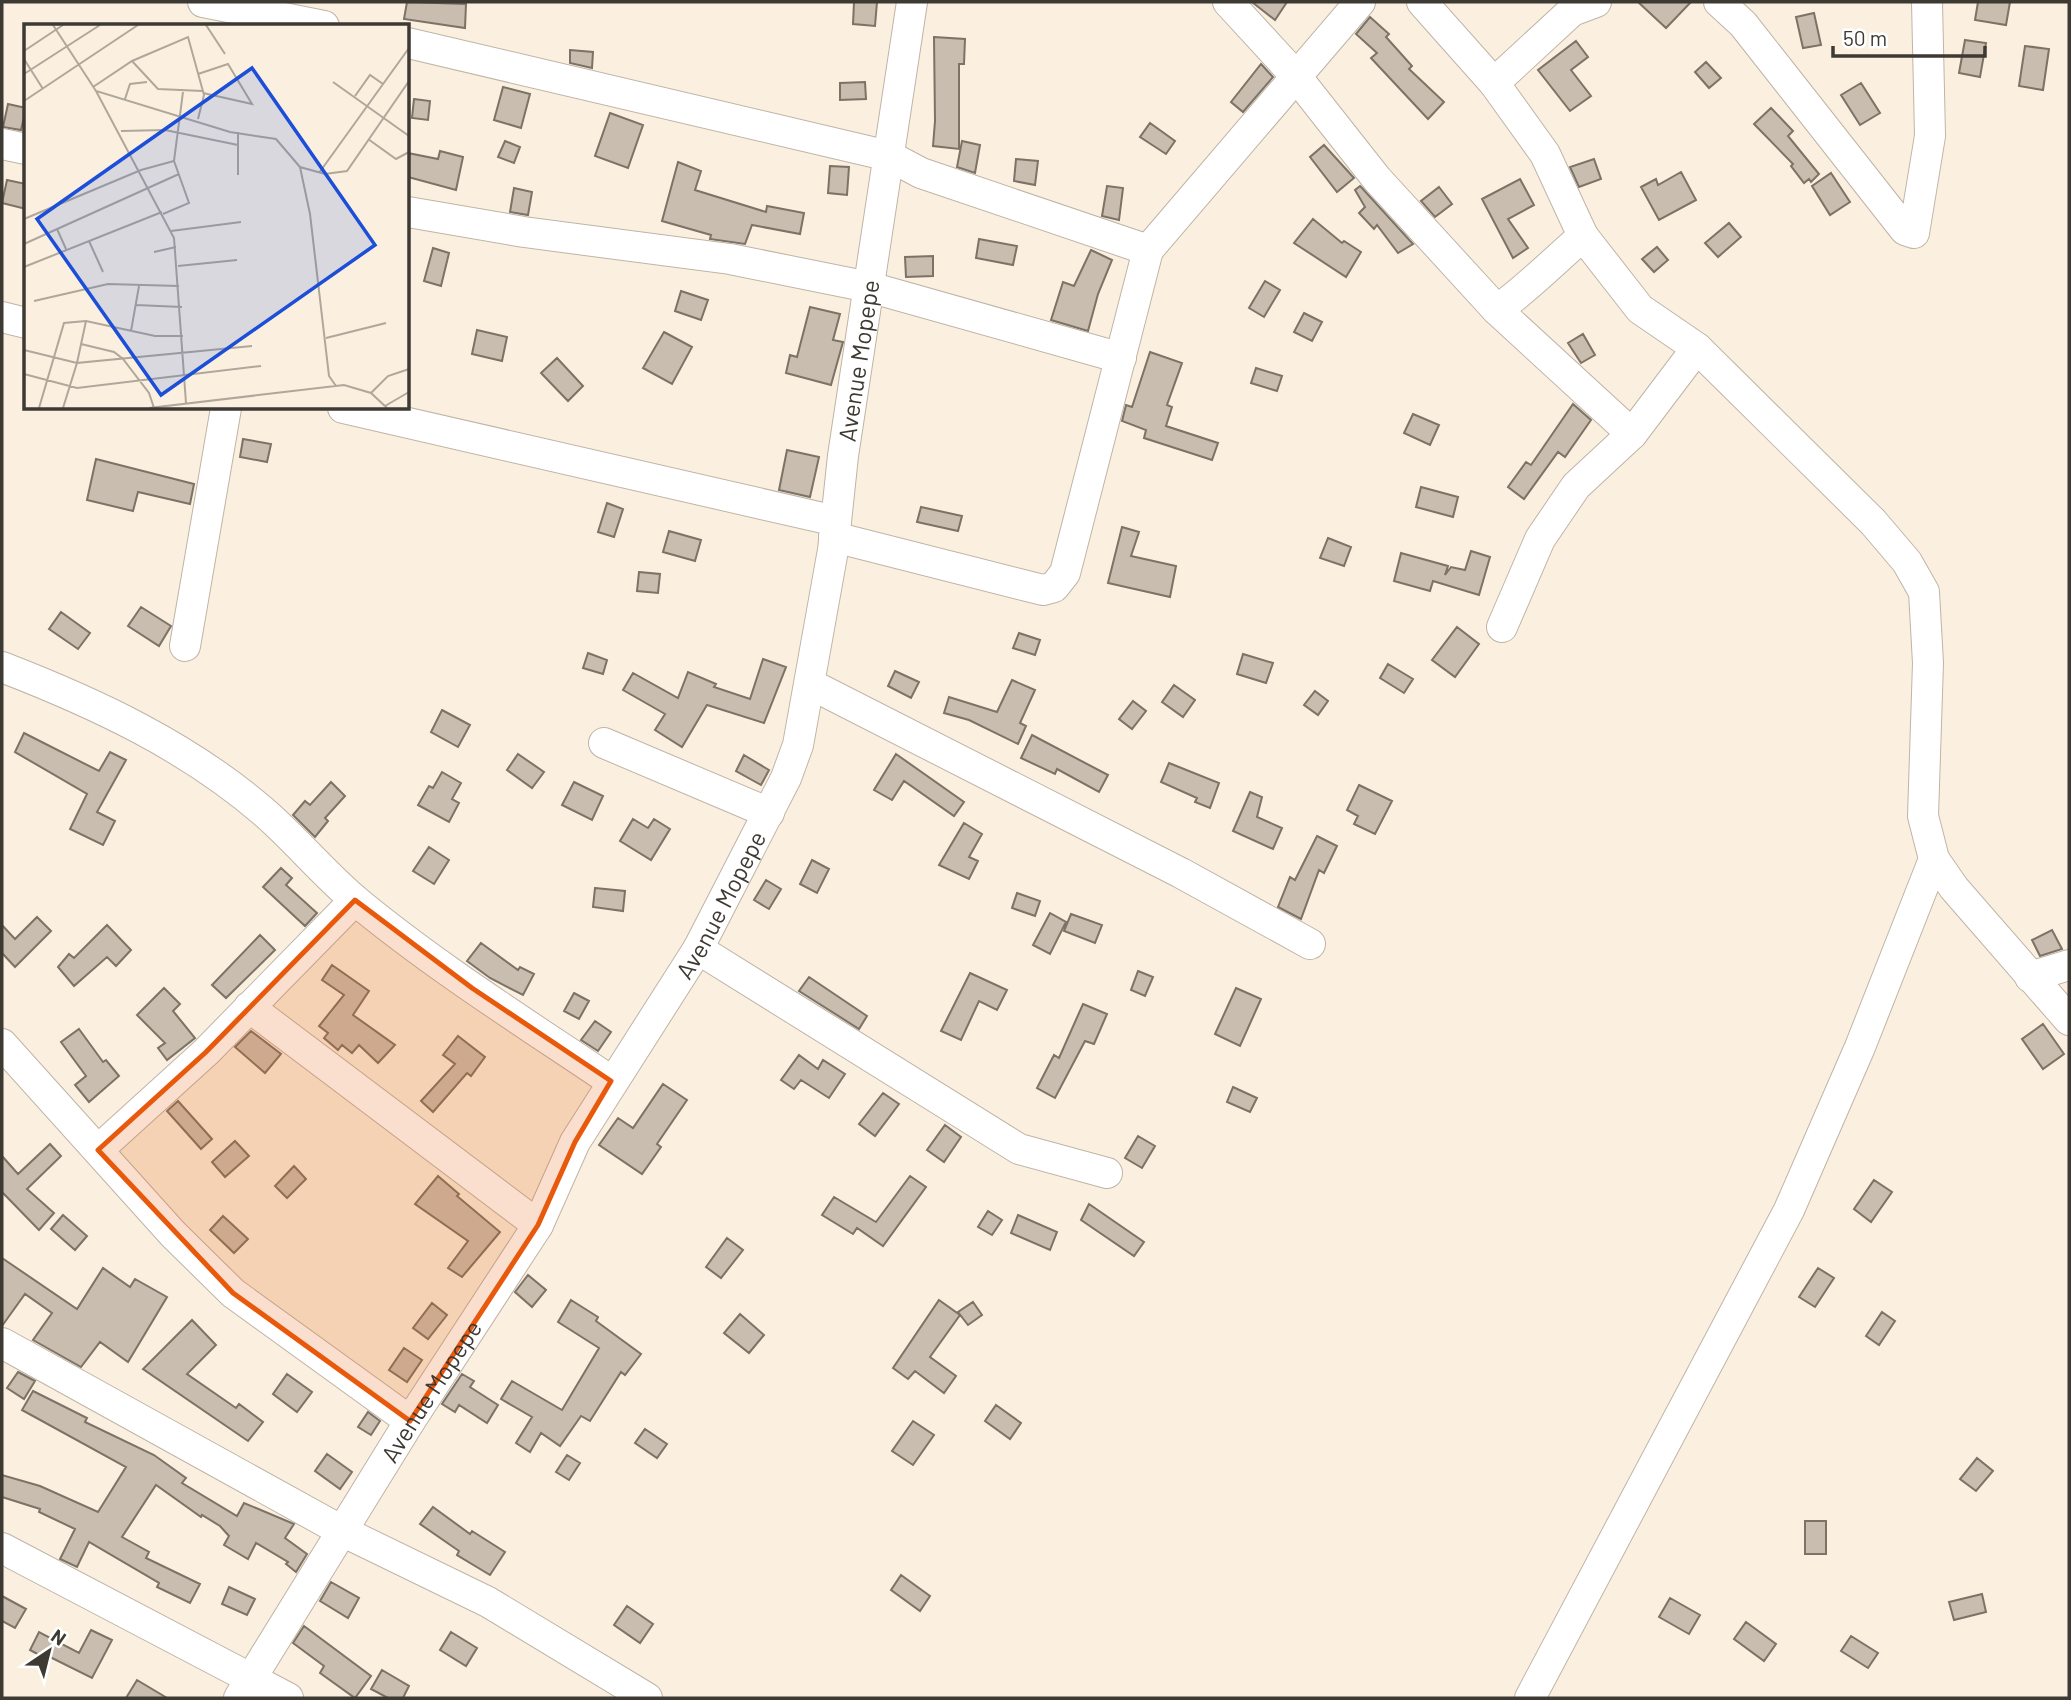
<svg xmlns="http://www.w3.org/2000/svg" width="2071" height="1700" viewBox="0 0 2071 1700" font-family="Barlow,sans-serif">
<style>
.building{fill:#c8bdae;stroke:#7c7265;stroke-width:2}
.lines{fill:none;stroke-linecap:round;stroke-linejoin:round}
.minor-casing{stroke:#bfb4a6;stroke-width:32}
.minor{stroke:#fff;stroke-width:30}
.marked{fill:#e8590c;fill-opacity:0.2;stroke:#e8590c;stroke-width:5;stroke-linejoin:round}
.labels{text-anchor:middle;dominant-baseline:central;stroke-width:6;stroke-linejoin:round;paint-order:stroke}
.street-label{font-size:24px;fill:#3d3933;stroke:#fff}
.inset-road{fill:none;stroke:#afa79b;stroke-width:2}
.view{fill:#1d4ed8;fill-opacity:0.15;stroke:#1d4ed8;stroke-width:3.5}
.inset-edge{fill:none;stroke:#3d3933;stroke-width:3.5}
</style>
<rect width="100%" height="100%" fill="#fbf0e0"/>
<!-- building -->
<path class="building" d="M407 2 466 4 465 28 404 19Z
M854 2H877L875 26 853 24Z
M1252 2H1287L1275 20Z
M1638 2H1691L1666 28Z
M1978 2H2010L2006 25 1975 20Z
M1814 13 1821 45 1803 48 1796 17Z
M1370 17 1389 34 1386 37 1412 66 1409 69 1444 102 1428 119 1371 58 1377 53 1356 34Z
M934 37 965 39 964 64H959V149L933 146 935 121Z
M1965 40 1986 43 1980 77 1959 73Z
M1576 41 1588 57 1571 70 1591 96 1570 111 1538 70Z
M2025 46 2049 49 2043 90 2019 86Z
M570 50 593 52 592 68 570 63Z
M1706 62 1721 78 1709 88 1695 72Z
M1261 64 1273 77 1243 112 1231 102Z
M865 82 866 99 840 100V83Z
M1861 83 1880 113 1860 125 1841 95Z
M503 87 530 94 521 128 494 120Z
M414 99 430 101 428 120 412 118Z
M8 104 26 108 21 130 3 127Z
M1771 108 1793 131 1788 136 1819 174 1811 182 1809 179 1804 183 1791 166 1793 164 1754 124Z
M610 113 643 125 628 168 595 156Z
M1150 123 1175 141 1166 154 1140 137Z
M505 141 520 147 514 163 498 157Z
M962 141 980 145 975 173 957 167Z
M1324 145 1354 178 1337 192 1310 157Z
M440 151 463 157 456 190 408 177V153L438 159Z
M1016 159 1038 161 1035 185 1014 181Z
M1594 159 1601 179 1579 187 1570 167Z
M678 162 701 171 695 190 766 212 767 206 804 213 800 234 752 225 745 244 710 239 711 235 662 221Z
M830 166 849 167 847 195 828 193Z
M1681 172 1696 200 1659 220 1641 187 1656 179 1658 185Z
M1831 173 1850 202 1830 215 1812 186Z
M1520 179 1534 205 1508 219 1528 248 1513 258 1482 199Z
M7 180 26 184V209L2 203Z
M1107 186 1123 188 1119 220 1102 216Z
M1360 186 1362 188 1413 244 1398 253 1377 225 1374 229 1359 213 1365 207 1355 190Z
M1439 187 1452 204 1435 217 1421 201Z
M514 188 532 192 528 215 510 212Z
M1313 219 1342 243 1344 241 1361 252 1346 277 1294 243Z
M1729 223 1741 237 1718 257 1705 243Z
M979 239 1017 246 1013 265 976 258Z
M1657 247 1668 260 1654 272 1642 259Z
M433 248 449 253 441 286 424 281Z
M1091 250 1112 260 1098 294 1088 331 1051 320 1063 282 1074 286Z
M933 256V276L906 277 905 257Z
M1265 281 1280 290 1264 317 1249 308Z
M681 291 708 300 701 320 675 311Z
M810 307 840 314 833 340 843 342 831 385 786 373 790 355 797 357Z
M1304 313 1322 322 1312 341 1294 332Z
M477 330 507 337 502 361 472 354Z
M664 332 692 347 672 384 643 368Z
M1583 334 1595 355 1581 363 1568 343Z
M1150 352 1182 363 1167 405 1172 407 1166 426 1218 443 1212 460 1144 438 1146 430 1122 421 1126 405 1132 407Z
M557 358 583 386 568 401 541 373Z
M1256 368 1282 376 1277 391 1251 383Z
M1573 404 1591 420 1565 457 1558 452 1524 499 1508 487 1526 462 1531 465Z
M1413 414 1439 425 1430 445 1404 433Z
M243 439 271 444 267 462 240 457Z
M787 450 819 457 810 497 779 490Z
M96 459 194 484 190 504 138 492 133 511 87 500Z
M1421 487 1458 497 1453 517 1416 507Z
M607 503 623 509 614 537 598 532Z
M921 507 962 516 958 531 917 522Z
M1122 527 1139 532 1131 556 1176 566 1170 597 1108 583Z
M669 531 701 540 695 561 663 552Z
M1328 538 1351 547 1344 566 1320 558Z
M1471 551 1490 557 1479 595 1433 581 1430 591 1394 581 1401 553 1448 566 1445 575 1451 567 1465 570Z
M639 572 660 574 658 593 637 591Z
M141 607 171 626 159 646 128 626Z
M61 612 90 633 78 649 49 629Z
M1457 627 1479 644 1455 677 1432 660Z
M1019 633 1040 640 1035 655 1013 648Z
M588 653 607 660 603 674 583 668Z
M1243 654 1273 663 1266 683 1237 674Z
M763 659 786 667 764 723 707 705 682 747 655 730 665 714 623 690 633 673 678 698 688 672 716 684 714 687 750 699Z
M1388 664 1413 679 1404 693 1380 678Z
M895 671 919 682 911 698 888 686Z
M1012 680 1035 690 1020 723 1026 726 1018 744 969 720 944 713 949 697 997 712Z
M1174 685 1195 700 1183 717 1162 702Z
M1315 691 1328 701 1318 715 1304 705Z
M1133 701 1146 711 1132 729 1119 719Z
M442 710 470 725 458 747 431 732Z
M24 733 99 771 110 752 126 760 97 812 115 821 103 845 70 829 87 794 15 752Z
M1032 735 1108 775 1099 792 1057 769 1055 774 1021 758Z
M518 754 544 772 532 788 507 770Z
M896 754 964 802 954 816 904 781 892 800 874 790Z
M744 755 769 770 761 785 736 771Z
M1169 763 1219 783 1210 808 1195 802 1197 798 1161 782Z
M442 772 461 783 452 799 459 803 449 822 418 805 429 786 433 788Z
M331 782 345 796 325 818 328 821 315 837 293 815 305 801 310 805Z
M574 782 603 796 592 820 562 805Z
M1359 785 1392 801 1375 834 1354 824 1358 816 1347 810Z
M1250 792 1262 797 1257 817 1282 828 1273 849 1233 831Z
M633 819 648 828 654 819 670 829 651 860 620 841Z
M964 823 982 834 969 857 978 861 969 879 939 865Z
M1317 836 1337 846 1324 873 1319 870 1301 919 1278 907 1290 877 1295 880Z
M429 847 449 860 434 884 413 871Z
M812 860 829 869 817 893 800 884Z
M281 868 292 878 286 885 317 913 305 926 263 887Z
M766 880 781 889 769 909 754 900Z
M595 888 625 891 623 911 593 907Z
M1017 893 1040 901 1035 916 1012 908Z
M1050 913 1066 922 1050 954 1033 945Z
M1071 914 1102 925 1095 943 1064 931Z
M37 917 51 931 15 967 2 953V925L15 939Z
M107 925 131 950 116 966 107 957 74 986 58 967 69 954 74 958Z
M2052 930 2062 949 2040 956 2032 940Z
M260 935 275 950 226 998 212 985Z
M481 943 518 970 520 967 534 974 523 995 490 978 467 961Z
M332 965 369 991 353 1015 395 1045 378 1063 359 1045 352 1053 342 1045 338 1050 324 1038 328 1033 319 1026 344 995 322 980Z
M1138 971 1153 977 1145 996 1131 990Z
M970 973 1007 990 997 1010 979 1001 961 1040 941 1031Z
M809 977 867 1016 859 1029 799 991Z
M164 988 180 1004 173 1011 195 1038 167 1060 158 1048 165 1043 137 1015Z
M1236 988 1261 999 1240 1046 1215 1034Z
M574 993 589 1001 579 1019 564 1011Z
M1083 1004 1107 1014 1094 1044 1085 1041 1055 1098 1037 1088 1054 1055 1059 1058Z
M595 1021 611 1032 598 1051 581 1040Z
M2043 1024 2064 1054 2043 1069 2022 1039Z
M79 1029 103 1062 106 1060 119 1076 89 1102 75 1085 86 1076 61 1042Z
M251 1031 281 1054 265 1073 235 1047Z
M458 1036 485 1057 471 1076 467 1073 433 1112 421 1101 455 1064 443 1055Z
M799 1055 818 1069 823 1060 845 1074 829 1098 801 1080 794 1089 781 1080Z
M663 1084 687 1100 657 1144 661 1147 642 1174 599 1145 618 1118 633 1128Z
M1233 1087 1257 1098 1250 1112 1227 1102Z
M883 1093 899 1104 875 1136 859 1124Z
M178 1101 212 1139 201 1149 167 1111Z
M945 1125 961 1137 944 1162 927 1150Z
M1138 1136 1155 1146 1142 1168 1125 1158Z
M235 1141 249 1156 225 1177 212 1162Z
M50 1144 61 1156 27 1189 54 1213 39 1230 2 1192V1156L18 1174Z
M294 1166 306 1179 287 1198 275 1186Z
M438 1176 459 1194 457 1196 500 1232 462 1277 448 1268 468 1241 415 1204Z
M910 1176 926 1187 883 1246 857 1228 853 1234 822 1215 834 1197 876 1222Z
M1874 1180 1892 1192 1871 1222 1854 1209Z
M1089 1204 1144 1242 1134 1256 1081 1220Z
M988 1211 1002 1220 992 1235 978 1227Z
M63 1215 87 1236 75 1250 51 1229Z
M1018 1215 1057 1232 1050 1250 1011 1233Z
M223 1216 248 1239 234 1253 210 1230Z
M727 1238 743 1250 721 1278 706 1267Z
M2 1258 77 1309 103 1268 130 1287 135 1279 167 1297 128 1362 100 1342 81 1367 33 1340 52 1313 25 1294 2 1326Z
M1818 1268 1834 1278 1815 1307 1799 1297Z
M528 1275 546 1290 532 1307 515 1292Z
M571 1300 598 1317 596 1321 641 1354 625 1375 621 1372 590 1421 581 1416 560 1446 541 1433 530 1452 516 1443 532 1417 501 1399 512 1381 562 1410 599 1348 558 1322Z
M939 1300 960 1315 930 1357 956 1376 944 1393 915 1371 908 1379 893 1368Z
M973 1302 982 1315 968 1325 958 1312Z
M432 1303 447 1315 428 1339 413 1328Z
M1882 1312 1895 1321 1879 1345 1866 1336Z
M740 1314 764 1335 749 1353 724 1333Z
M192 1320 216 1345 187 1374 236 1408 239 1404 263 1422 248 1441 143 1369Z
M404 1348 422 1360 407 1382 389 1370Z
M18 1372 35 1381 24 1399 7 1388Z
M287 1374 312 1392 297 1412 273 1394Z
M462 1374 474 1381 470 1387 498 1405 487 1423 459 1405 455 1412 442 1404Z
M33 1391 87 1418 85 1422 154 1455 186 1478 182 1483 237 1516 244 1503 294 1524 285 1538 307 1554 296 1572 286 1564 288 1562 256 1543 248 1559 224 1545 229 1536 220 1526 202 1515 201 1517 156 1485 122 1537 149 1552 146 1558 200 1584 190 1603 157 1587 159 1583 89 1542 77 1567 60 1559 75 1529 39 1512 40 1509 2 1497V1475L40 1486 98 1512 126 1467 22 1410Z
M996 1405 1021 1423 1010 1439 985 1421Z
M368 1412 380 1421 371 1435 358 1427Z
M913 1421 934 1435 913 1465 892 1451Z
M645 1429 667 1444 657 1458 635 1443Z
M327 1454 352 1472 340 1489 315 1471Z
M567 1455 580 1463 569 1480 556 1472Z
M1977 1458 1993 1471 1976 1491 1960 1479Z
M433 1507 470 1534 472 1531 505 1552 490 1575 457 1555 459 1551 420 1524Z
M1805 1521H1826V1554H1805Z
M901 1575 930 1596 920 1611 891 1590Z
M331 1582 359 1598 348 1618 320 1601Z
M229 1587 255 1599 247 1615 222 1604Z
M1982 1594 1986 1612 1954 1620 1949 1602Z
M2 1596 26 1609 15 1628 2 1621Z
M1670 1598 1700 1615 1689 1634 1659 1617Z
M627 1606 653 1624 640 1643 614 1625Z
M1746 1622 1776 1644 1764 1661 1734 1639Z
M304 1626 371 1676 355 1698 320 1673 324 1666 293 1643Z
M91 1630 112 1640 92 1678 46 1655 45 1658 30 1650 39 1632 79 1653Z
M451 1632 477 1648 466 1666 440 1650Z
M1851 1636 1878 1653 1868 1668 1841 1651Z
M382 1670 409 1686 403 1698H388L371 1689Z
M137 1680 167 1698H126Z"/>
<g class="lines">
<!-- minor casing -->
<g class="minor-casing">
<g id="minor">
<path d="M203 2 324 26"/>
<path d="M1228 2 1295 75 1377 179 1497 310 1632 434"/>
<path d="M1422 2 1494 83 1545 154 1583 236 1640 309 1697 348 1873 522 1907 562 1924 592 1928 663 1923 816 1934 859 1954 888 2069 1020"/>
<path d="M1719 2 1743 24 1905 230 1914 233 1930 136 1927 2"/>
<path d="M408 43 889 156 921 173 1148 250 1360 2"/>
<path d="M1494 83 1572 11 1596 2"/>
<path d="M2 144 26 149"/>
<path d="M408 212 524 232 730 259 869 287 1121 358"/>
<path d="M1497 310C1528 288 1554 261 1583 236"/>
<path d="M2 317 26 323"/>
<path d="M343 408 836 521"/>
<path d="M834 537 1043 590 1054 587 1065 573 1148 250"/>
<path d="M1502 627 1540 539 1576 486 1632 434 1697 348"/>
<path d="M185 646 226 408"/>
<path d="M2 667C95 703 188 746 265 813 296 840 324 874 356 901 436 967 525 1023 611 1081"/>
<path d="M810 684 1181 873 1310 944"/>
<path d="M604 743 769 813"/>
<path d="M698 949 1019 1149 1107 1173"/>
<path d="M2030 977 2069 965"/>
<path d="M249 1007 538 1225"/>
<path d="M2 1044 173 1234 233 1293 410 1421"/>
<path d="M98 1150 206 1052 355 900"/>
<path d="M2 1343 342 1531 488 1602 647 1698"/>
<path d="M2 1548 288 1698"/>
<path id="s1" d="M239 1698 410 1421 538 1225 575 1142 698 949 786 778 798 745 833 550 843 456 912 2"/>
<path d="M1530 1698 1789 1210 1860 1047 1934 859"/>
</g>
</g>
<!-- minor -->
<use href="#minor" class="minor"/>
</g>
<!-- marked area -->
<path class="marked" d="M355 900 472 988 611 1081 575 1142 538 1225 410 1421 233 1293 98 1150 206 1052Z"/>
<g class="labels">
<!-- street labels -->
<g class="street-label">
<text stroke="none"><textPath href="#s1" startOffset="1496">Avenue Mopepe</textPath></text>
<text stroke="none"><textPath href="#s1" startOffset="929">Avenue Mopepe</textPath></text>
<text stroke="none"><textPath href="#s1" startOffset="362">Avenue Mopepe</textPath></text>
</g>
</g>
<!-- overview -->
<g transform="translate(24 24)">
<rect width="385" height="385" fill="#fbf0e0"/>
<path class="inset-road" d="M29 1 72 67 206 108 252 115 276 143 301 150 323 147 385 57M182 1 201 30M0 27 39 1M0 35 19 65M108 37 134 65 179 67M0 50 76 1M174 50 204 40 228 80 179 69M309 58 385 112M69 63 108 37 164 13 180 71 174 95M72 67 150 214 162 379M331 72 346 51 359 60M101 75 106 60 123 58M0 77 114 1M97 107 141 106 214 121M214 108V151M344 115 372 135 385 128M276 143 286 190 305 352 312 362M295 149 385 24M139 190 165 179 150 137M0 195 117 146 150 137 159 68M33 205 42 225M147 207 217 198M65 217 79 248M0 220 155 150M130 228 152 223M154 242 213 236M0 243 138 188M10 277 84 260 155 262M112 281 158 283M107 307 115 262M302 314 362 299M57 320 90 328 99 335 125 369 130 384M0 326 53 339 62 297M0 350 53 364 237 342M347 369 364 352 385 345M361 382 385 368M15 384 40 299 62 297 131 312H159M39 384 53 339 228 322M125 384 320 361 347 369 363 384"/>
<path class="view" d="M228 44 351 221 137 371 13 195Z"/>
<rect width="385" height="385" class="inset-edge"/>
</g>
<!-- border -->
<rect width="2071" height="1700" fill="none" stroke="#3d3933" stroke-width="7"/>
<!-- north arrow -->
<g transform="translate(49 1651) rotate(35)" stroke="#ffffff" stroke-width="5" paint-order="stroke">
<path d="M0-5L12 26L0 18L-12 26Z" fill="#3d3933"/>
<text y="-10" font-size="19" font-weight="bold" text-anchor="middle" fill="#3d3933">N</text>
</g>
<!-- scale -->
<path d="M1833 46v10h152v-10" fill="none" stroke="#3d3933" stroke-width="3.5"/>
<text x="1843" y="46" font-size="21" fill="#3d3933" stroke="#ffffff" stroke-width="5" paint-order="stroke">50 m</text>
</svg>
